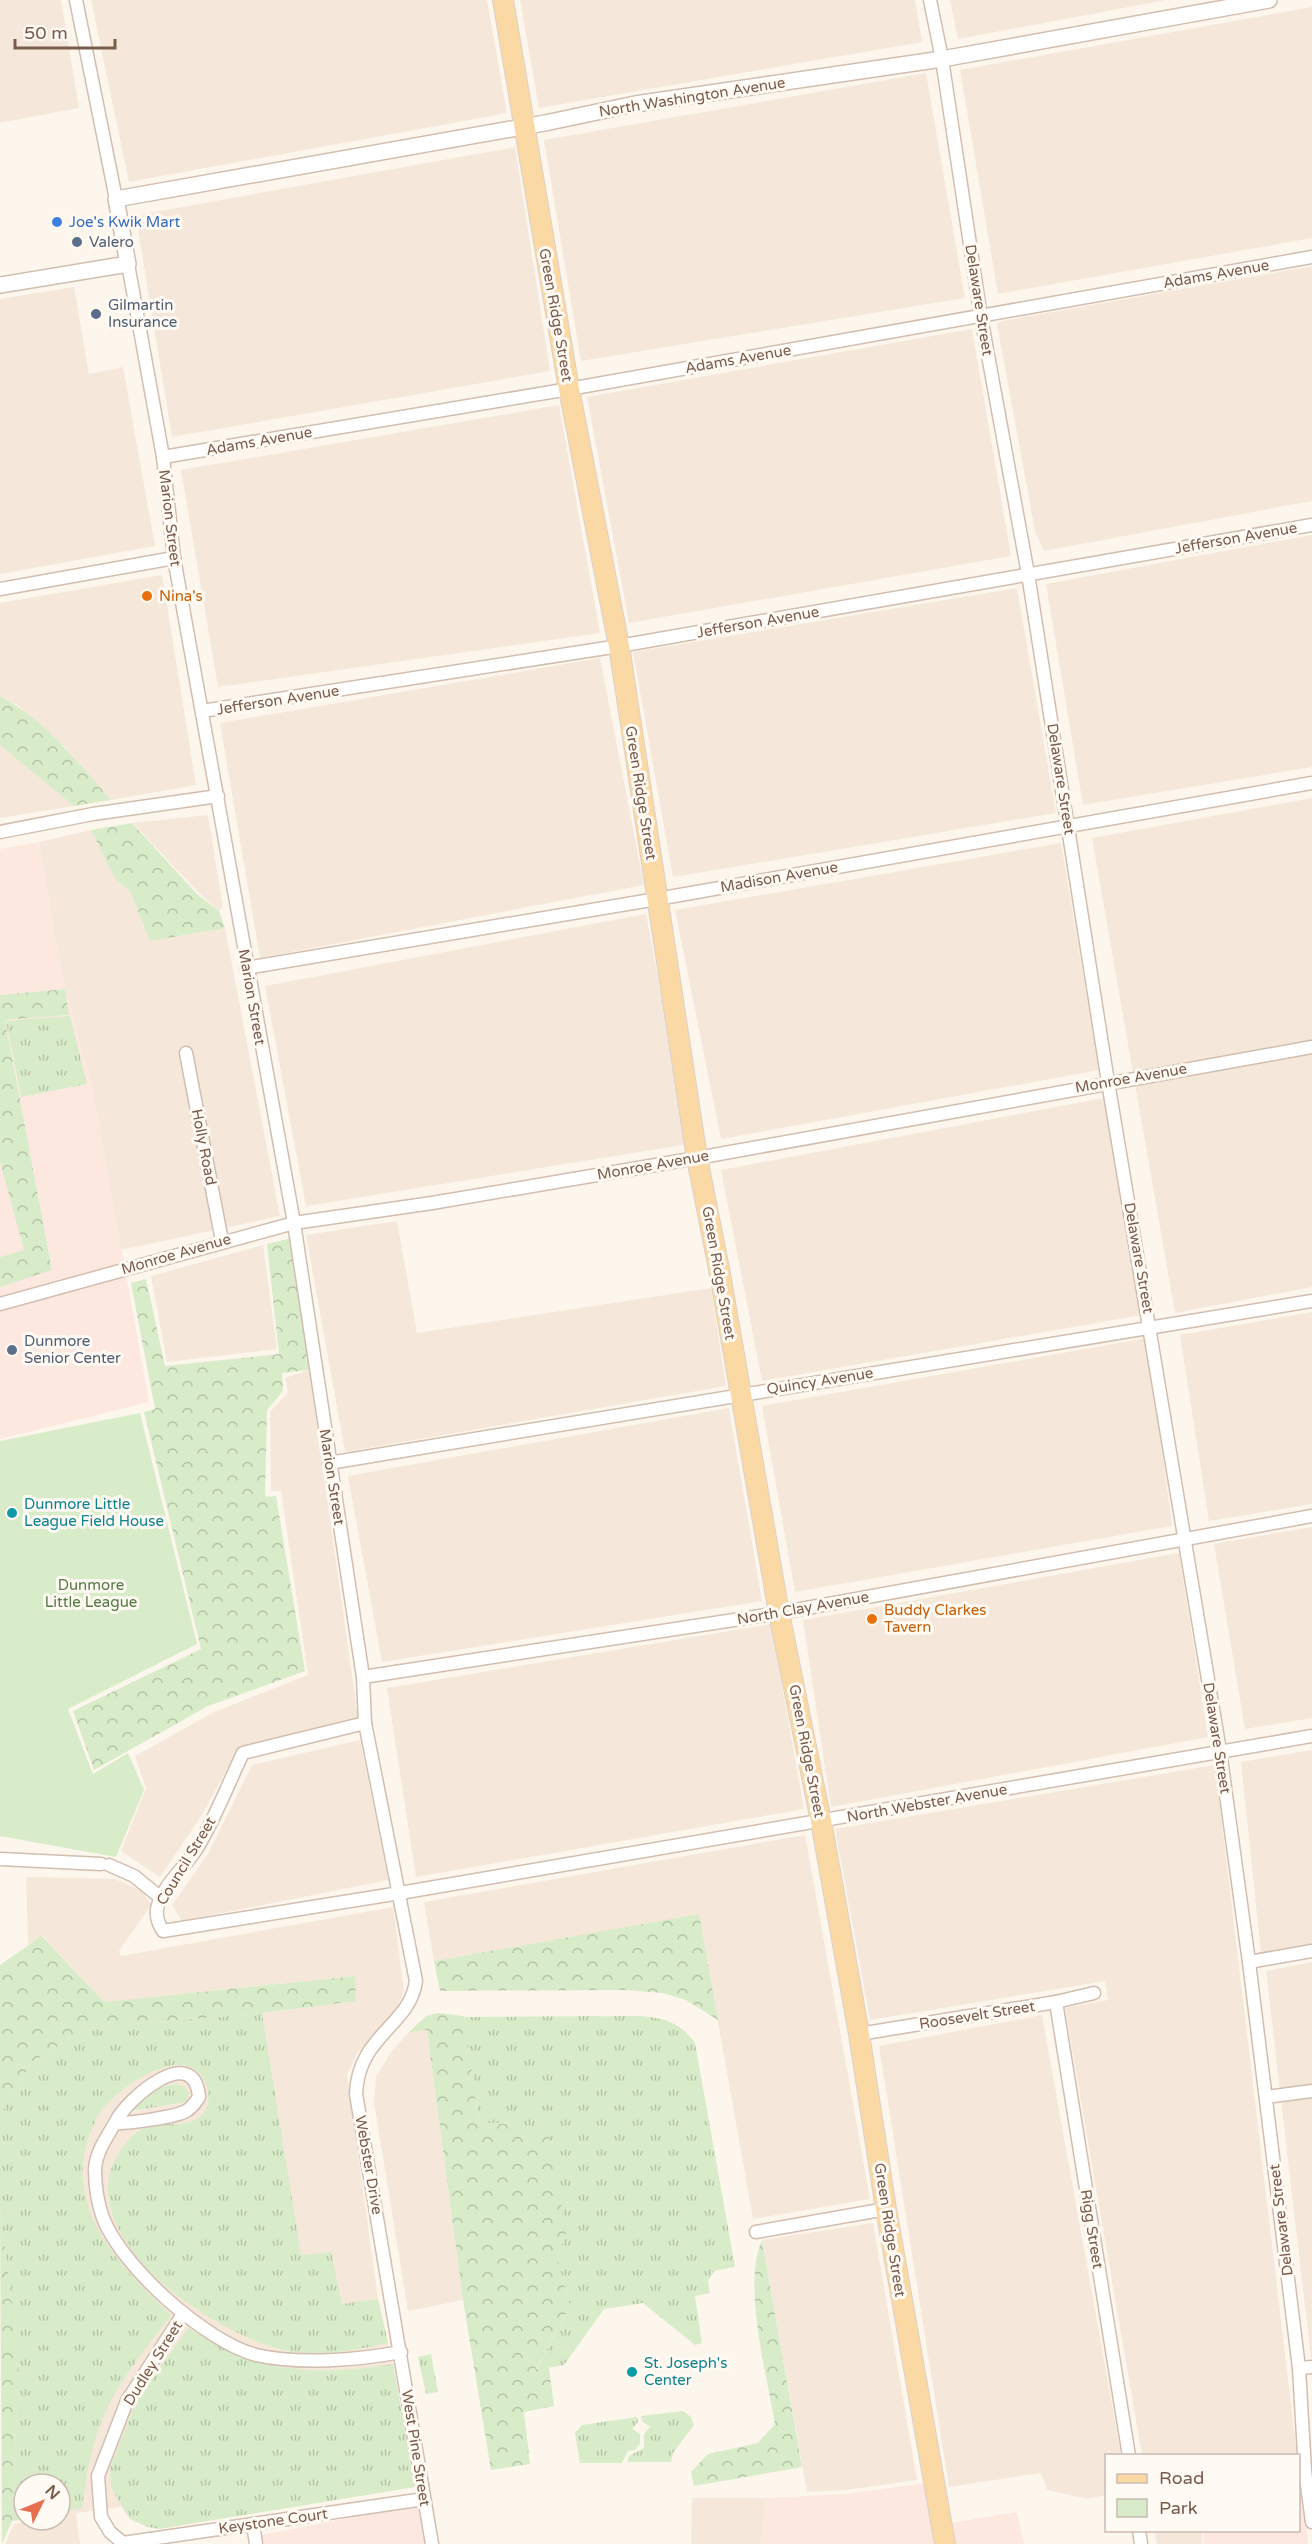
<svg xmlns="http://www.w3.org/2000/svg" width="1312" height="2544" viewBox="0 0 1312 2544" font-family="'Varela Round',sans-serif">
	<defs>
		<pattern id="grass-tufts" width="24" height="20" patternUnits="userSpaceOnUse" patternTransform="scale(1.5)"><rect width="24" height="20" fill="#d8ecc9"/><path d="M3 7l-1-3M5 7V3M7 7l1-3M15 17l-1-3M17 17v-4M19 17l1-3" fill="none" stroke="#b4c2a5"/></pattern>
		<pattern id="forest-crowns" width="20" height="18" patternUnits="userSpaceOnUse" patternTransform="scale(1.5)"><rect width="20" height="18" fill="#d8ecc9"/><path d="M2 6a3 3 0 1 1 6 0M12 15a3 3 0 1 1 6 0" fill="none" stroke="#b4c2a5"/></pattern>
	</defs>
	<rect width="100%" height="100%" fill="#fdf6ec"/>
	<g fill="#f5e8da" fill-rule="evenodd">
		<path d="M0 0H61L79 108 0 123Z"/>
		<path d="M91 0H487L507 113 129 182Z"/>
		<path d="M520 0H915L922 42 539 108Z"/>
		<path d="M950 0H1166L958 39Z"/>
		<path d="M1312 7V238L998 294 960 70Z"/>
		<path d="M926 73 965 298 581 361 544 140Z"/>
		<path d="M515 147 550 371 172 437 137 223 143 214Z"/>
		<path d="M1312 266V501L1044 551 1035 531 997 324 1002 321Z"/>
		<path d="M74 287 89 374 123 367 155 546 0 574V299Z"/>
		<path d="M972 329 1011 556 629 623 587 397Z"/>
		<path d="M559 405 600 633 218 687 181 470Z"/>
		<path d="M1312 535V767L1083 805 1046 584Z"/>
		<path d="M162 575 196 785 111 800 66 748 19 706 0 696V603Z"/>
		<path d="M1017 588 1056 813 673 877 633 652Z"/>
		<path d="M600 658 644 885 260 958 220 723Z"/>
		<path d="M0 745 38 775 74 806 0 818Z"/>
		<path d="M1312 798V1287L1175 1313 1092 838Z"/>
		<path d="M208 815 223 907 219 911 198 892 133 823Z"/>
		<path d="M91 830 115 879 130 891 150 941 225 928 280 1216 121 1250 93 1091 63 981 39 842Z"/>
		<path d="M1061 843 1099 1070 721 1139 675 910Z"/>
		<path d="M646 914 689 1144 306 1206 265 986Z"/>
		<path d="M1104 1098 1142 1315 762 1381 721 1170Z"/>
		<path d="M397 1221 417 1333 711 1288 726 1386 345 1452 306 1235Z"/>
		<path d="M263 1245 277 1349 167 1362 151 1276Z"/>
		<path d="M1312 1312V1504L1209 1521 1180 1335Z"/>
		<path d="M1147 1338 1172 1526 795 1592 762 1406Z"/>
		<path d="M309 1370 358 1718 238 1749 202 1815 160 1877 121 1851 146 1788 135 1756 214 1712 308 1675 281 1491H271L270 1412 288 1392 285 1378Z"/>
		<path d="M729 1408 762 1601 382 1662 348 1476Z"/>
		<path d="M1312 1527V1718L1245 1729 1214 1544Z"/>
		<path d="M1179 1553 1208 1737 831 1807 803 1620Z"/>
		<path d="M771 1624 804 1809 416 1877 387 1688Z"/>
		<path d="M360 1740 388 1880 182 1921 172 1905 208 1854 252 1765Z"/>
		<path d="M1312 1750V1945L1261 1953 1241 1762Z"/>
		<path d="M1215 1765 1297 2455H1142L1065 2008 1108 2000 1105 1981 870 2020 835 1829Z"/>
		<path d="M805 1835 870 2199 753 2219 699 1915 434 1961 424 1902Z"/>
		<path d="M26 1877 115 1879 142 1891 151 1905 119 1951 121 1956 393 1907 404 1991 397 2007 357 2054 347 2075 378 2299 393 2364 415 2487 148 2527 130 2519 121 2507 76 2513 80 2544H5L14 2524 34 2520H60V2484H24V2519L12 2521 19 2362 0 2207V2115L87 2028 264 2013 356 2000 354 1976 104 2002 43 1936 28 1945ZM175 2084 180 2104 148 2107 131 2113 157 2088Z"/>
		<path d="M1312 1962V2358H1311L1266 1971Z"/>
		<path d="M1042 2015 1121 2455 1106 2456V2495L1087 2499 1047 2490 1041 2473 949 2487 879 2046Z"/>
		<path d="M427 2030 463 2300 408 2311 374 2102 376 2076 392 2051 409 2032Z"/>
		<path d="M873 2223 917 2480 846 2490 807 2492 762 2240Z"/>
		<path d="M692 2498H766L761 2544H691Z"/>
		<path d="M1155 2531H1201L1203 2544H1157Z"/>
	</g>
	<g fill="#fde8e0">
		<path d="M39 842 63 981 93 1091 149 1402 0 1439V1287L52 1269 5 1020 69 1015 64 989 0 995V849Z"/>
		<path d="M0 1162 25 1250 0 1257Z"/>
		<path d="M1299 2471 1302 2474 1308 2544H1204L1203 2531 1298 2530Z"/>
		<path d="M942 2481 950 2523 1017 2512 1024 2544H761L766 2498 846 2494Z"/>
		<path d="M424 2503 429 2544H264L262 2535Z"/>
	</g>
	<g fill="url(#grass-tufts)">
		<path d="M70 1016 87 1084 21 1097 6 1021Z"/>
		<path d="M262 2013 301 2255 331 2252 342 2304 378 2299 388 2343C355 2350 318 2358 284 2350 220 2335 107 2262 108 2187 108 2164 127 2133 149 2126 163 2122 177 2126 190 2122 214 2115 213 2085 197 2071 171 2049 110 2093 98 2116 87 2137 81 2157 83 2181 88 2236 133 2279 171 2315 146 2349 116 2383 101 2423 90 2450 86 2479 82 2508L60 2512V2484H24V2519L12 2521 19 2362 0 2207V2115L32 2062 87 2028Z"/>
		<path d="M595 2016C633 2018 671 2008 695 2043L735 2267 714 2271 708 2281 710 2293 695 2296 702 2343 695 2345 643 2303 604 2309 564 2365 536 2370 570 2306 557 2257 566 2234 516 2124 479 2123 464 2017Z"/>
		<path d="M175 2084 185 2087 189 2093 186 2102 130 2111 158 2088Z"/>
		<path d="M188 2328C260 2373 310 2377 393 2364L415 2487 159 2529 148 2527 130 2519 111 2488 110 2468 137 2400Z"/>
		<path d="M431 2354 438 2392 426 2394 418 2357Z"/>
		<path d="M683 2411 691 2417 694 2425 673 2453 671 2462H627L629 2456 644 2448V2434L650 2427 642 2421 641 2416Z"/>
		<path d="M637 2417 638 2422 632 2429 640 2434V2444L635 2450 628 2451 622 2463H580L575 2433 582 2425Z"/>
	</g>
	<g fill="url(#forest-crowns)">
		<path d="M0 696C45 720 78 762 111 800L74 806 0 745Z"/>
		<path d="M132 823 197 894 219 911 225 928 150 941 130 891 115 879 91 830Z"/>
		<path d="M65 989 69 1015 5 1020 52 1270 0 1287V1257L24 1250 0 1162V995Z"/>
		<path d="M292 1238 309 1370 282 1373 283 1391 267 1410 265 1497 276 1496 305 1671 208 1706 94 1770 73 1711 201 1649 144 1412 155 1409 131 1283 146 1279 165 1366 279 1354 267 1244Z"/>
		<path d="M699 1914 718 2020 686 2000 663 1993 624 1990 440 1991 434 1961Z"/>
		<path d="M42 1936 104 2002 355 1976 356 2001 262 2013 87 2028 32 2062 0 2115V1965Z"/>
		<path d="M438 2013 464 2016 479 2123 516 2124 549 2135 566 2234 557 2257 570 2306 536 2369 549 2368 554 2406 524 2412 530 2464 491 2470 463 2300 427 2030 409 2032 426 2016Z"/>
		<path d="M0 2207 19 2362 12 2521 2 2544Z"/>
		<path d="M762 2240 802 2467 694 2486 691 2472 708 2454 758 2443 775 2424C767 2375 742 2285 762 2240Z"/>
	</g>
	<path fill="#d8ecc9" d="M140 1413 197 1644 68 1709 93 1774 128 1753 144 1790 116 1857 0 1836V1441Z"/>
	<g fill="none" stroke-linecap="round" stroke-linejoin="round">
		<defs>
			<g id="minor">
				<path d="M76 0 116 199"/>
				<path d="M930 0 942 59 981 317 1028 574 1108 1082 1220 1751 1249 1962 1299 2368 1305 2471 1312 2522"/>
				<path d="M128 264 163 457 174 558 294 1223 363 1677 365 1723 416 1981C410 2026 358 2035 356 2094L432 2544"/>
				<path d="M163 457 569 389 1312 257"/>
				<path d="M0 589 174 558"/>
				<path d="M202 711 619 646 1312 525"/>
				<path d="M0 832 93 814 218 796"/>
				<path d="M246 968 657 899 1312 783"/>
				<path d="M186 1053 222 1241"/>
				<path d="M0 1304 294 1223 432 1203 697 1158 1312 1047"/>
				<path d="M329 1463 1312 1301"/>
				<path d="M363 1677 779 1613 1312 1516"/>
				<path d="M365 1723 243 1753C228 1784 215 1819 197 1848 185 1868 162 1885 157 1909 156 1917 159 1925 163 1931L400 1893 1312 1736"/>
				<path d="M0 1859 101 1864"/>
				<path d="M109 1865 134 1876 161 1898"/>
				<path d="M1249 1962 1312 1951"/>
				<path d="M1056 2002 1129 2456"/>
				<path d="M859 2034 1056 2002 1094 1993"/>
				<path d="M1266 2097 1312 2091"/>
				<path d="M115 2123C126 2099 194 2041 199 2097 195 2103 192 2108 186 2111 176 2117 126 2124 115 2123 107 2137 96 2152 95 2169 95 2184 98 2204 103 2218 122 2267 206 2342 256 2355 300 2365 358 2360 401 2352"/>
				<path d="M756 2232 886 2209"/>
				<path d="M183 2314 127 2401 98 2476 101 2517 110 2532 123 2543 424 2499"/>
				<path d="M1299 2368 1312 2367"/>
				<path d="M253 2524 256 2544"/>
				<path d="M1139 2530 1141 2544"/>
			</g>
			<path id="tertiary" d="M0 285 128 264 116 199 545 123 635 104 942 59 1269 0"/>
			<path id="primary" d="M503 0 569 389 619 646 697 1158 720 1274 779 1613 821 1821 859 2034 886 2209 945 2544"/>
		</defs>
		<use href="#minor" stroke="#d1beb0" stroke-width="15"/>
		<use href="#tertiary" stroke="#d1beb0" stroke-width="18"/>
		<use href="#primary" stroke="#dad1cd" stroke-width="22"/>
		<use href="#minor" stroke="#fff" stroke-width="12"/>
		<use href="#tertiary" stroke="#fff" stroke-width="15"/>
		<use href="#primary" stroke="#fbd9a5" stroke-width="20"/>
	</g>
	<circle fill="#3f7fe0" stroke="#fffaf3" stroke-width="2" cx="57" cy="222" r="6"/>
	<g fill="#5c6f8a" stroke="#fffaf3" stroke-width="2">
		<circle cx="77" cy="242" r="6"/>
		<circle cx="96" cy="314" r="6"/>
		<circle cx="12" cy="1350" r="6"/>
	</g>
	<g fill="#e8710a" stroke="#fffaf3" stroke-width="2">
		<circle cx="147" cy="596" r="6"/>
		<circle cx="872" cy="1619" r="6"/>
	</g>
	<g fill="#0f9aa8" stroke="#fffaf3" stroke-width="2">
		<circle cx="12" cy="1513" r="6"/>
		<circle cx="632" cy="2372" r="6"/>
	</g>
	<g text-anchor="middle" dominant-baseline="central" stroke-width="6" stroke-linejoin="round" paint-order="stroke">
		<g font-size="15" fill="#7a5c4d" stroke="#fffaf3">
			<text transform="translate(692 97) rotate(-9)">North Washington Avenue</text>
			<text transform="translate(1216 274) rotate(-10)">Adams Avenue</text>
			<text transform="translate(979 300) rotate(81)">Delaware Street</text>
			<text transform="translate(556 315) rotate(80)">Green Ridge Street</text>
			<text transform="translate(738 359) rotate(-10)">Adams Avenue</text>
			<text transform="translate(259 441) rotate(-10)">Adams Avenue</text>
			<text transform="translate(170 518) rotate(83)">Marion Street</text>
			<text transform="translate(1236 538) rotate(-10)">Jefferson Avenue</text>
			<text transform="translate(758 622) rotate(-10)">Jefferson Avenue</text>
			<text transform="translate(278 700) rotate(-9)">Jefferson Avenue</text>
			<text transform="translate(1061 779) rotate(81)">Delaware Street</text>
			<text transform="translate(641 793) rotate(81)">Green Ridge Street</text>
			<text transform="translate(779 877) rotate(-10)">Madison Avenue</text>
			<text transform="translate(252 997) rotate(80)">Marion Street</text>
			<text transform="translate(1131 1078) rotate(-10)">Monroe Avenue</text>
			<text transform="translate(204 1147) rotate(79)">Holly Road</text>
			<text transform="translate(653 1165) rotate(-10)">Monroe Avenue</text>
			<text transform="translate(176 1254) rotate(-16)">Monroe Avenue</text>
			<text transform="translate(1139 1258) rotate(80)">Delaware Street</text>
			<text transform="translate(719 1273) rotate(80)">Green Ridge Street</text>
			<text transform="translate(820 1381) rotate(-9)">Quincy Avenue</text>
			<text transform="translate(332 1477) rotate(81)">Marion Street</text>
			<text transform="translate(803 1608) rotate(-10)">North Clay Avenue</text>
			<text transform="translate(1217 1738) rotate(81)">Delaware Street</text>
			<text transform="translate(807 1751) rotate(79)">Green Ridge Street</text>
			<text transform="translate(927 1803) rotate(-10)">North Webster Avenue</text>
			<text transform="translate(186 1861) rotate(-59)">Council Street</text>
			<text transform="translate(977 2015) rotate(-9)">Roosevelt Street</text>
			<text transform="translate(369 2165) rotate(80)">Webster Drive</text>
			<text transform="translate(1281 2220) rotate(-97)">Delaware Street</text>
			<text transform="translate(1092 2229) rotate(81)">Rigg Street</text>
			<text transform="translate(890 2230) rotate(81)">Green Ridge Street</text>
			<text transform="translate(153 2363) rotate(-58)">Dudley Street</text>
			<text transform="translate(416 2448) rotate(81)">West Pine Street</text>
			<text transform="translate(273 2521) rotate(-8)">Keystone Court</text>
		</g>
		<g font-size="15" fill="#366cbe" stroke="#fffaf3" text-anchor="start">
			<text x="69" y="222">Joe's Kwik Mart</text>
		</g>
		<g font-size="15" fill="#4e5e75" stroke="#fffaf3" text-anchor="start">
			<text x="89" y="242">Valero</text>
			<text x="108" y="305">Gilmartin<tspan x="108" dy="17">Insurance</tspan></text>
			<text x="24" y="1341">Dunmore<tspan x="24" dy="17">Senior Center</tspan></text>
		</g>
		<g font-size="15" fill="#c56008" stroke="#fffaf3" text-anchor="start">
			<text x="159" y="596">Nina's</text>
			<text x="884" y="1610">Buddy Clarkes<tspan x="884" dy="17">Tavern</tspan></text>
		</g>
		<g font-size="15" fill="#0d838f" stroke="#fffaf3" text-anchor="start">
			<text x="24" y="1504">Dunmore Little<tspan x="24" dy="17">League Field House</tspan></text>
			<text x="644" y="2363">St. Joseph's<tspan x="644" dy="17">Center</tspan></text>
		</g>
		<g font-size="15" fill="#537a41" stroke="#fffaf3">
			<text x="91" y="1585">Dunmore<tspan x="91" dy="17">Little League</tspan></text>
		</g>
	</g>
	<rect x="1105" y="2454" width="195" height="78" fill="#fffaf3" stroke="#cabbb1" stroke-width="1.5"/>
	<rect x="1117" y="2474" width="30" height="9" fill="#fbd9a5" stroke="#cabbb1" stroke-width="1.5"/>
	<text x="1159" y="2484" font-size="18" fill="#7a5c4d">Road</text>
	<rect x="1117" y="2499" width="30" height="18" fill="#d8ecc9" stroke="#cabbb1" stroke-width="1.5"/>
	<text x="1159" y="2514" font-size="18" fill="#7a5c4d">Park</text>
	<g transform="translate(42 2502) rotate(47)"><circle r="28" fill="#fffaf3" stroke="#cabbb1" stroke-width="1.5"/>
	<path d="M0-4.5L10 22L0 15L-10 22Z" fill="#e76f51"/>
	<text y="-9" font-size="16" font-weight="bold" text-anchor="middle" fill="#7a5c4d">N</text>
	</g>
	<path d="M15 39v9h100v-9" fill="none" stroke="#7a5c4d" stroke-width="3"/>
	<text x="24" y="39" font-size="18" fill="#7a5c4d" stroke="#fffaf3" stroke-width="4.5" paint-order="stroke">50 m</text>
</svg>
